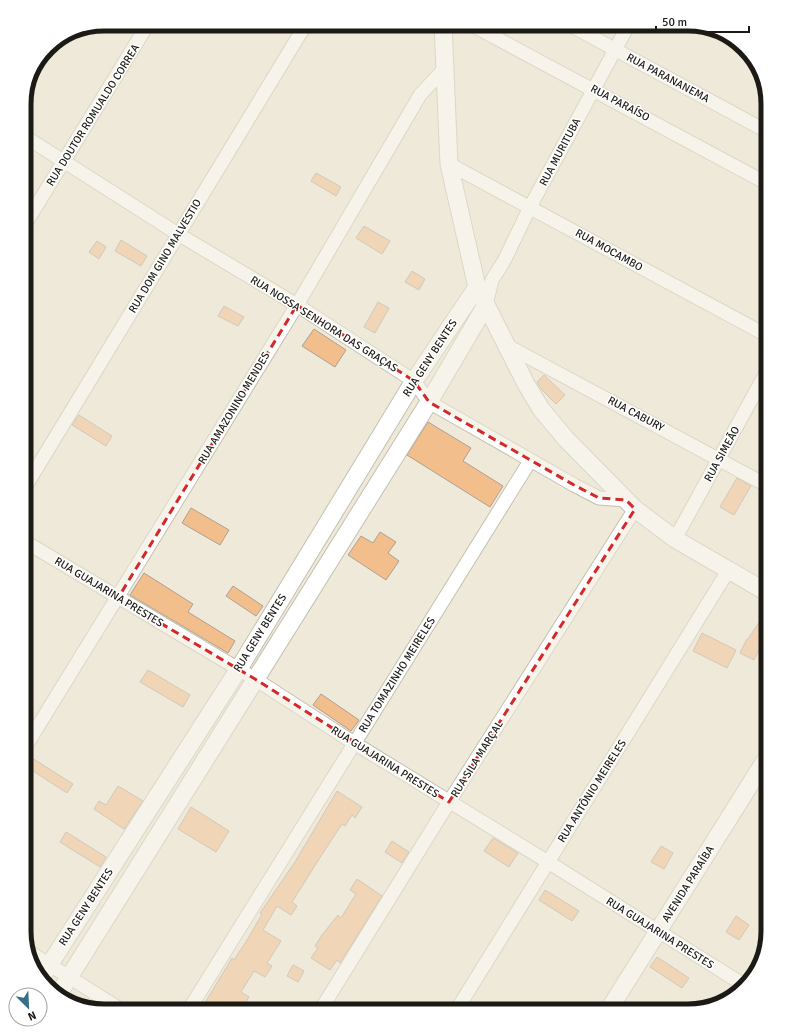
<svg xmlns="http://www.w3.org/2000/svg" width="792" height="1035" viewBox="0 0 792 1035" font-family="Signika,sans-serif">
	<rect width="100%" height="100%" fill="#eee9d9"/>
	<g fill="#f2bf8c" stroke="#ada095">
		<path d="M316 173 341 187 336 196 311 181Z"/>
		<path d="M364 226 390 241 382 254 356 238Z"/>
		<path d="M121 240 147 256 141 266 115 251Z"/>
		<path d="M97 241 106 247 99 259 89 252Z"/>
		<path d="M412 271 425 279 419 290 405 282Z"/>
		<path d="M378 302 389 308 375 333 364 327Z"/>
		<path d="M224 306 244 317 238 326 218 316Z"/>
		<path d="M314 329 346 350 335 367 302 346Z"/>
		<path d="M544 375 565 395 556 404 542 390 537 382Z"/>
		<path d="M79 415 112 436 106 446 72 425Z"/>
		<path d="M428 422 471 448 463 461 503 486 490 507 407 455Z"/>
		<path d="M737 478 751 486 734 515 720 507Z"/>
		<path d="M191 508 229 530 220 545 182 523Z"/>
		<path d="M380 532 396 542 388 553 399 561 386 580 348 555 361 536 373 543Z"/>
		<path d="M144 573 193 604 188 612 235 641 228 653 130 595Z"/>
		<path d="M233 586 263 606 256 616 226 596Z"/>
		<path d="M768 609V638L765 643 763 642 754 660 740 653 747 639H748Z"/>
		<path d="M702 633 736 650 727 668 693 651Z"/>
		<path d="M148 670 190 695 183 707 140 682Z"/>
		<path d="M321 694 359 720 351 731 313 705Z"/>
		<path d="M32 758 73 784 67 793 27 767Z"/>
		<path d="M118 786 143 801 124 829 94 809 99 801 106 805Z"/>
		<path d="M337 791 362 807 355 818 352 815 345 826 342 824 321 856 292 902 297 906 291 915 277 906 263 930 281 941 267 963 272 966 265 977 254 971 241 992 249 997 240 1011H200L232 958 234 960 249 937 262 914 260 913 295 862Z"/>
		<path d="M191 807 229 831 216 852 178 829Z"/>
		<path d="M66 832 106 857 100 867 60 842Z"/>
		<path d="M493 838 518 853 509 867 484 851Z"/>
		<path d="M392 841 409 852 402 863 385 852Z"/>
		<path d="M661 846 673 853 664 869 651 862Z"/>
		<path d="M357 879 382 896 340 963 337 960 330 970 311 958 318 948 315 946 322 935 338 915 341 918 356 894 350 890Z"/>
		<path d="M545 890 579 911 572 921 539 900Z"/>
		<path d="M736 916 749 925 739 940 726 932Z"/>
		<path d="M657 957 689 978 682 988 650 967Z"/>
		<path d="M293 965 304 971 298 982 287 976Z"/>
	</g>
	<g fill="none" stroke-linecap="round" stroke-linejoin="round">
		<defs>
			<g id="minor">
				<path d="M470 24 768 184"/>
				<path d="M568 24 768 132"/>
				<path d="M24 136 178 234 297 305 414 381 429 402 574 485 599 498 626 500"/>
				<path d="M449 164 768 336"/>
				<path d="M24 226 148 24"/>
				<path d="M486 305 492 280 504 261 530 207 629 24"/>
				<path d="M504 344 768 486"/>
				<path d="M24 489 306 24"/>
				<path d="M675 539 768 369"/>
				<path d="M24 541 255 679 354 743 548 862 744 985"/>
				<path d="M24 749 297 305 420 95 445 68"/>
				<path d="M31 953 123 1011"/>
				<path d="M188 1011 530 461"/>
				<path d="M320 1011 449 802 635 509"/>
				<path d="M456 1011 728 571"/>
			</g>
			<g id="tertiary">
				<path d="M443 24 449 164 477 287 526 384 541 409 566 439 635 509 675 539 768 593"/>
				<path d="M41 978 238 670 414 381 477 287"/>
				<path d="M58 995 429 402 486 305"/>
				<path d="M608 1011 768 756"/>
			</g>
		</defs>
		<use href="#minor" stroke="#c5c0b0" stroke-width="15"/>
		<use href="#tertiary" stroke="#c5c0b0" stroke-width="19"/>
		<use href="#minor" stroke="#fff" stroke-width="13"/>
		<use href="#tertiary" stroke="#fff" stroke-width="17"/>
	</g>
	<path d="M0 0H792V1035H0ZM297 305 414 381 429 402 574 485 599 498 626 500 635 509 449 802 255 679 118 598Z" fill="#eee9d9" fill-opacity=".55" fill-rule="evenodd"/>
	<path fill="none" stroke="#d62828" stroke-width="3" stroke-dasharray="8 5" stroke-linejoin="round" d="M297 305 414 381 429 402 574 485 599 498 626 500 635 509 449 802 255 679 118 598Z"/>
	<g text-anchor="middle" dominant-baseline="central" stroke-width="3" stroke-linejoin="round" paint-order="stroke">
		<g font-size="11" fill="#1c1a14" stroke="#fff">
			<text transform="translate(668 78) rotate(28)">RUA PARANANEMA</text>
			<text transform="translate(620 103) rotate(28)">RUA PARAÍSO</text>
			<text transform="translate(93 115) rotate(-58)">RUA DOUTOR ROMUALDO CORREA</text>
			<text transform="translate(560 152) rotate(-62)">RUA MURITUBA</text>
			<text transform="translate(609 250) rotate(29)">RUA MOCAMBO</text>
			<text transform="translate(165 256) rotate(-59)">RUA DOM GINO MALVESTIO</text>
			<text transform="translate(324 324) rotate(32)">RUA NOSSA SENHORA DAS GRAÇAS</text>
			<text transform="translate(430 358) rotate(-57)">RUA GENY BENTES</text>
			<text transform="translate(234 408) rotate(-59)">RUA AMAZONINO MENDES</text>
			<text transform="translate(636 414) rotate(28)">RUA CABURY</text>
			<text transform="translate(722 454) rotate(-61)">RUA SIMEÃO</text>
			<text transform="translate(109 592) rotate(31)">RUA GUAJARINA PRESTES</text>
			<text transform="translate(260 633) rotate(-58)">RUA GENY BENTES</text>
			<text transform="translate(397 675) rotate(-58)">RUA TOMAZINHO MEIRELES</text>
			<text transform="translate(477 759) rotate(-58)">RUA SILA MARÇAL</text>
			<text transform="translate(385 762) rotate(32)">RUA GUAJARINA PRESTES</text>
			<text transform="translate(592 791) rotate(-58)">RUA ANTÔNIO MEIRELES</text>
			<text transform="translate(688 884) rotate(-58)">AVENIDA PARAÍBA</text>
			<text transform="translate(86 907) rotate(-57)">RUA GENY BENTES</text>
			<text transform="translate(660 933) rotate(32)">RUA GUAJARINA PRESTES</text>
		</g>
	</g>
	<path d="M0 0H792V1035H0ZM104 31H688A73 73 0 0 1 761 104V931A73 73 0 0 1 688 1004H104A73 73 0 0 1 31 931V104A73 73 0 0 1 104 31Z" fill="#fff" fill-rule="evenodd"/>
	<path fill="none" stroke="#1c1a14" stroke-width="5" d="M104 31H688A73 73 0 0 1 761 104V931A73 73 0 0 1 688 1004H104A73 73 0 0 1 31 931V104A73 73 0 0 1 104 31Z"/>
	<g transform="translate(28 1007) rotate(156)"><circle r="19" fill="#ffffff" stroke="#a4a3a1"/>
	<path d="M0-3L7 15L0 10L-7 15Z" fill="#376e89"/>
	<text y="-6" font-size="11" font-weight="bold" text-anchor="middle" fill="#1c1a14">N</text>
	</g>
	<path d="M656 26v6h93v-6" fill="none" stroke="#1c1a14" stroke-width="2"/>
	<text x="662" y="26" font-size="12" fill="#1c1a14" stroke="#ffffff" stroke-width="3" paint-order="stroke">50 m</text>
</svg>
